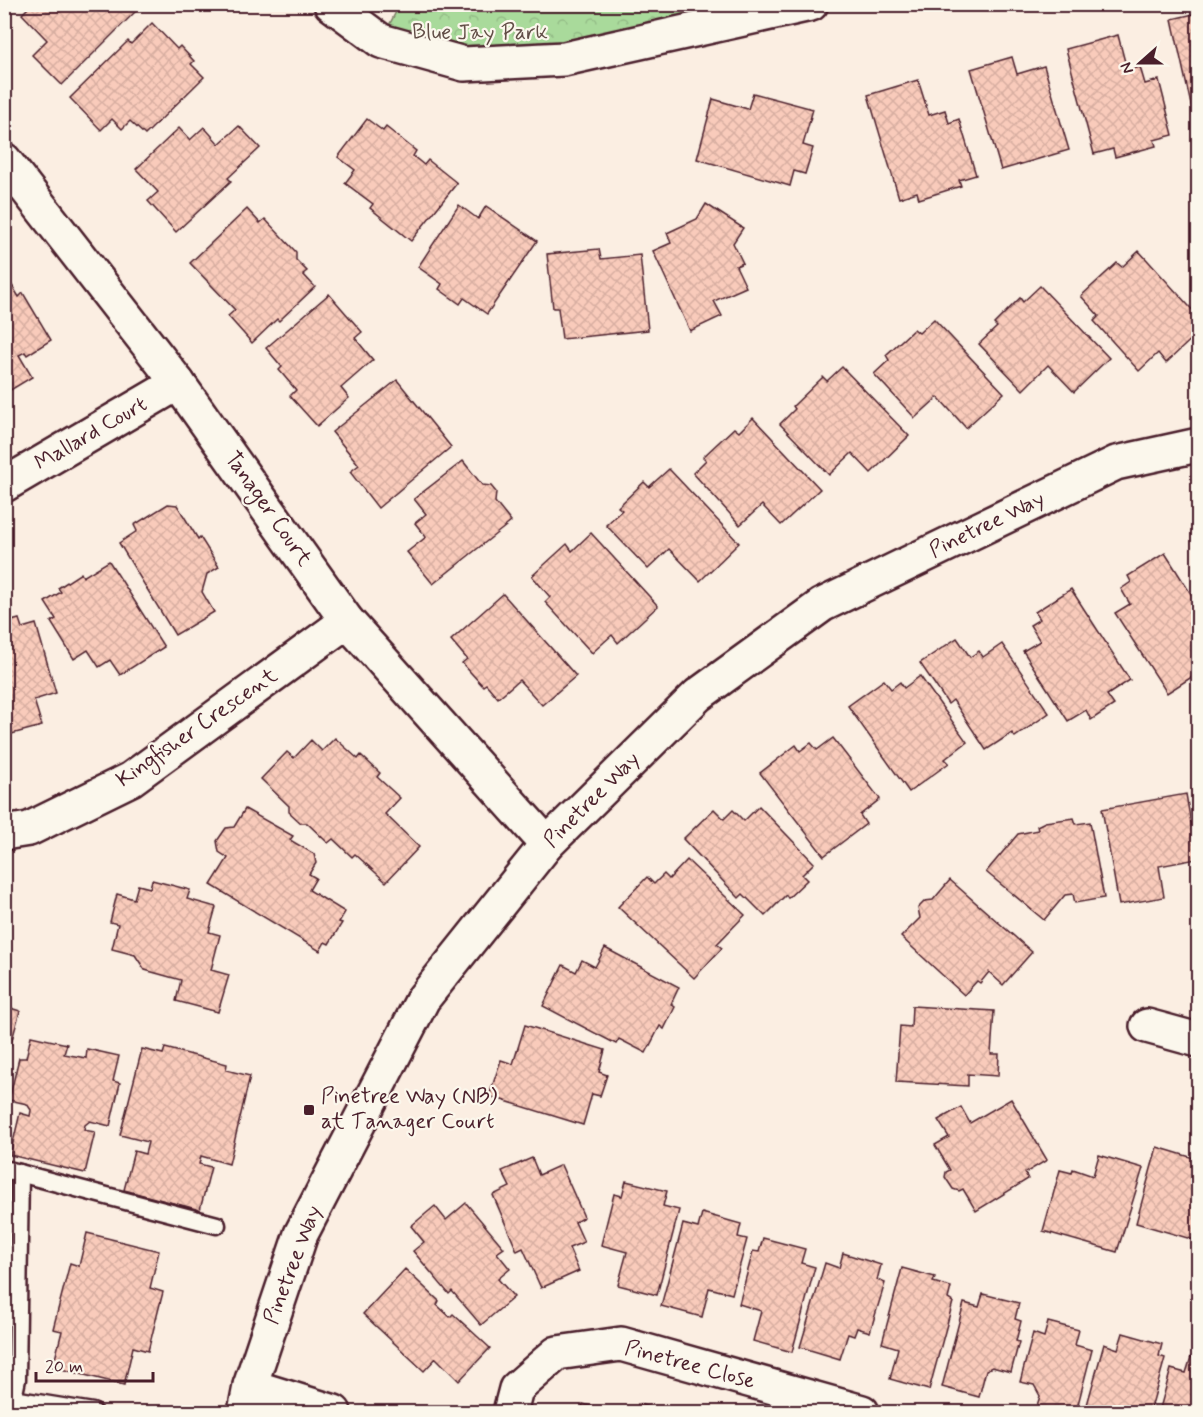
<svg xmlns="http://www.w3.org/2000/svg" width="1203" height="1417" viewBox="0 0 1203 1417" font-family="Mynerve,sans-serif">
	<defs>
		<pattern id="forest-crowns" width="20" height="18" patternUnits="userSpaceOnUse" patternTransform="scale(1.5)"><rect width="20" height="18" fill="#a9da9b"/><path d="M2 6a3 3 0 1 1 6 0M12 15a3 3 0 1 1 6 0" fill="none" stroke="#93bb86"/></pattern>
		<pattern id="building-cross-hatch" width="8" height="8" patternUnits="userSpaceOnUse" patternTransform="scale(1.5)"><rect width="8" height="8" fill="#f9cbbb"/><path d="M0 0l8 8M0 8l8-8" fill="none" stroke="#d7aea1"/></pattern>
	</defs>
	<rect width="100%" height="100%" fill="#fbeee2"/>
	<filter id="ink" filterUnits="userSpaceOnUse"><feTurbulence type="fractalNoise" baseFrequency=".0167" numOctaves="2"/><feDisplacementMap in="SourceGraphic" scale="12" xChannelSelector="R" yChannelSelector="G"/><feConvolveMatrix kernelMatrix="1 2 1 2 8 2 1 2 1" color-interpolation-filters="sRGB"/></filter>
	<g filter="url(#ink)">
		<path fill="url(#forest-crowns)" stroke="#7a7c63" stroke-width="1.5" d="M400 4 703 5 711 26 564 59 381 41Z"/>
		<g fill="url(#building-cross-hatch)" stroke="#4a1f2b" stroke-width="1.5">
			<path d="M32 4H136L139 8 62 85 32 55 47 40 22 14Z"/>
			<path d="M1198 13V122L1195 123 1172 19Z"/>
			<path d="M152 23 177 49 180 46 194 61 191 64 204 77 145 135 130 121 122 129 112 119 101 130 70 98 128 41 131 44Z"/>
			<path d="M1118 35 1127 70 1140 67 1145 84 1159 80 1173 135 1154 140 1156 146 1115 157 1113 149 1094 154 1066 49Z"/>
			<path d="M1012 57 1017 74 1044 66 1069 150 1001 170 971 69Z"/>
			<path d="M918 80 929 115 945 110 949 123 959 119 976 175 959 180 961 186 919 199 917 192 899 198 868 95Z"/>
			<path d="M753 93 813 109 803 145 813 148 805 174 794 171 790 186 697 159 713 99 748 109Z"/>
			<path d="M367 119 383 131 386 127 416 151 413 156 424 165 428 160 457 183 411 241 370 208 373 204 345 183 355 170 338 157Z"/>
			<path d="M239 126 260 148 228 178 231 181 176 232 148 201 158 192 136 169 179 128 190 140 204 127 219 144Z"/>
			<path d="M706 204 743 228 733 243 743 263 736 266 746 287 714 301 722 316 690 331 653 251 671 243 667 233 697 219Z"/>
			<path d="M459 205 478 219 486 206 537 241 487 314 464 298 460 304 439 289 442 284 418 267Z"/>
			<path d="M247 209 260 223 265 219 296 252V260L307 271 303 274 315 287 279 321 277 319 252 343 228 316 235 310 190 263Z"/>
			<path d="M599 249 601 259 640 255 648 330 562 339 558 308H553L547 254Z"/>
			<path d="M1139 251 1198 316V333L1166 363 1158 353 1139 371 1094 321 1099 316 1081 296 1117 263 1122 267Z"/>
			<path d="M5 274 19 297 23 293 51 340 27 355 25 352 19 355 32 377 4 394Z"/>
			<path d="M1040 286 1109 358 1074 392 1048 365 1023 390 979 344 997 327 994 324 1020 298 1023 302Z"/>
			<path d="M329 294 362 332 355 338 373 360 341 388 349 398 317 426 290 396 296 390 279 370 282 367 266 348Z"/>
			<path d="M934 319 1004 393 966 428 938 397 915 418 874 374 889 360 886 355 914 329 919 333Z"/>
			<path d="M842 367 909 436 871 473 852 453 829 475 780 424 795 409 793 406 823 377 827 381Z"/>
			<path d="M397 380 451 447 378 508 350 472 359 465 332 432Z"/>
			<path d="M753 418 820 489 781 525 762 505 740 525 693 473 706 460 703 457 734 428 739 432Z"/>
			<path d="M463 461 482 485 491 486 496 492 495 502 511 522 433 584 407 552 426 537 415 523 426 514 414 499Z"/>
			<path d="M669 469 739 543 700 581 669 549 648 569 606 525 622 510 618 507 644 482 649 487Z"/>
			<path d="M168 504 177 505 198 539 200 537 219 567 207 574 202 592 214 612 175 635 119 543 137 531 134 525Z"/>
			<path d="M591 533 658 606 618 643 612 635 592 653 545 602 550 597 532 576 567 544 572 551Z"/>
			<path d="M1165 553 1198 605V673L1167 693 1115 613 1130 604 1121 589 1131 582 1128 576Z"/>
			<path d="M109 561 164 647 120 675 110 660 99 667 88 650 74 659 51 622 56 619 45 602 61 592 58 588 81 573 83 577Z"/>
			<path d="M1071 589 1130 680 1107 695 1114 705 1091 720 1086 710 1068 721 1023 651 1040 641 1030 625 1040 619 1035 612Z"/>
			<path d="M503 594 576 676 542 705 519 680 498 698 486 684 483 686 462 663 467 659 451 640Z"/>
			<path d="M19 619 22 628 36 624 56 693 34 700 42 726 4 736V623Z"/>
			<path d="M957 638 970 657 979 651 983 657 1002 644 1049 713 1015 737 1012 733 986 750 953 700 948 704 920 663Z"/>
			<path d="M920 676 967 742 945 759 949 763 909 792 848 706 884 680 891 689 900 682 904 688Z"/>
			<path d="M335 738 358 759 361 755 380 773 377 777 400 798 385 814 419 847 386 882 355 854 352 857 333 839 328 843 307 823H301L289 812V806L261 779 287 752 294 758 311 740 322 751Z"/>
			<path d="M833 738 880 799 860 815 866 824 824 856 760 773 796 745 800 751 811 743 817 750Z"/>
			<path d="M1186 794 1197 859 1159 866 1164 897 1119 905 1102 809Z"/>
			<path d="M759 806 814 863 802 875 807 880 788 898 786 895 765 916 743 894 739 898 683 839 714 809 724 819 733 810 744 821Z"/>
			<path d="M245 809 293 836 290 840 314 854 316 863 309 874 316 878 309 890 345 912 339 922 342 923 329 944 325 942 320 951 211 885 228 858 219 852 217 841 226 828 234 827Z"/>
			<path d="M1074 818 1076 824 1090 822 1104 898 1075 903 1073 894 1065 895 1044 920 986 872 1018 834 1038 830 1037 826 1045 822Z"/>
			<path d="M687 860 745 915 717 944 722 948 694 978 618 907 647 877 654 884 664 874 669 879Z"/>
			<path d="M152 880 190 890 187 899 216 907 209 932 220 935 211 970 229 975 218 1012 176 1001 181 980 145 970 135 955 112 949 118 924 110 922 117 894 134 899 138 885 150 888Z"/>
			<path d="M950 880 1032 952 1003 985 989 972 980 983 977 981 964 995 901 937 920 918 918 908 925 901 933 900Z"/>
			<path d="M605 948 679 987 671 1004 675 1007 664 1029 660 1026 646 1053 619 1039 616 1044 543 1006 563 965 576 972 582 960 595 967Z"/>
			<path d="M4 1006 20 1011 4 1069Z"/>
			<path d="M912 1006 994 1011 991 1054H999L998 1076 968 1074V1086L896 1082 900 1026 911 1027Z"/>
			<path d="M525 1025 605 1050 599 1072 607 1075 600 1096 592 1094 583 1125 489 1096 501 1060 513 1064Z"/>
			<path d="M31 1036 67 1044 64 1054 86 1058 87 1049 119 1056 113 1081 120 1083 110 1126 90 1121 85 1125 84 1130 95 1132 85 1173 10 1155 20 1113 30 1116 31 1110 27 1104 9 1100 19 1058H26Z"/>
			<path d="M165 1048 227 1064 226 1070 250 1076 229 1164 201 1156 199 1164 211 1167 200 1210 124 1190 134 1151 145 1154 148 1142 120 1135 142 1049 163 1054Z"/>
			<path d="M1011 1099 1047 1160 1025 1173 1028 1179 976 1211 963 1189 959 1191 953 1189 945 1177 946 1172 950 1170 935 1145 949 1137 938 1120 961 1107 970 1123Z"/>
			<path d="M1157 1147 1197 1159 1194 1171 1198 1172V1241L1136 1223Z"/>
			<path d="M1099 1155 1143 1168 1117 1252 1043 1231 1060 1170 1072 1173 1073 1169 1093 1176Z"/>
			<path d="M532 1158 539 1175 561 1165 584 1217 575 1222 584 1242 569 1248 579 1271 541 1288 523 1248 517 1251 493 1195 510 1187 502 1171Z"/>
			<path d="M626 1181 667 1191 663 1206 679 1210 657 1295 618 1285 627 1252 601 1245 614 1194 622 1196Z"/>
			<path d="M466 1203 504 1248 497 1253 510 1269 498 1279 514 1297 481 1325 452 1291 449 1294 413 1251 424 1242 411 1226 435 1206 446 1220Z"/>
			<path d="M702 1213 741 1224 738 1237 747 1239 732 1294 709 1288 702 1317 661 1306 683 1224 698 1228Z"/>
			<path d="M87 1233 159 1251 150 1288 163 1292 148 1351 133 1347 124 1385 53 1367 62 1331 53 1329 70 1263 79 1266Z"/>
			<path d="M763 1238 805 1249 801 1263 815 1267 792 1352 753 1341 761 1311 739 1304 753 1251 759 1252Z"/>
			<path d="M843 1253 881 1265 877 1280 885 1283 870 1332 857 1328 854 1336 848 1334 840 1359 800 1347 825 1263 839 1268Z"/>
			<path d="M902 1268 935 1277 933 1282 951 1287 948 1299 953 1302 929 1390 890 1379 898 1348 882 1343Z"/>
			<path d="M405 1269 439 1301 437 1305 450 1317 453 1314 490 1348 459 1381 436 1358 424 1371 363 1314Z"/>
			<path d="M983 1294 1019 1303 1015 1319 1021 1321 1016 1341 1019 1342 1011 1372 992 1367 986 1370 979 1397 942 1387 964 1303 979 1307Z"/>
			<path d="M1048 1322 1079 1330 1075 1345 1092 1350 1076 1412H1035L1040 1396 1034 1385 1020 1382 1033 1333 1044 1337Z"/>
			<path d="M1123 1333 1162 1344 1159 1356 1165 1358 1150 1412 1129 1406 1128 1412H1085L1104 1344 1118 1349Z"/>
			<path d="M1191 1357 1198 1359V1412H1159L1171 1369 1186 1373Z"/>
			<path d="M583 1404 613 1412H581Z"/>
			<path d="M638 1404 669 1412H636Z"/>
		</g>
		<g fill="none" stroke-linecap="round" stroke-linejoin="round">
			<defs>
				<g id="service">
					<path d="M4 1169 217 1225"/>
					<path d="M13 1399 93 1412"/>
					<path d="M10 1412 17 1379 20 1173"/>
				</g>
				<g id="minor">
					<path d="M331 4 381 41 464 64 564 59 811 4"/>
					<path d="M4 160 178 383 347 621 547 844"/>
					<path d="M4 485 178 383"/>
					<path d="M4 833 29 829 131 779 347 621"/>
					<path d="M1147 1026 1198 1040"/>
					<path d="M250 1386 334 1412"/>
					<path d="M510 1412 516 1389 557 1353 621 1344 862 1412"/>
				</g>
				<path id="tertiary" d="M245 1412 250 1386 301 1234 423 999 547 844 698 695 822 605 1116 463 1198 445"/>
			</defs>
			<use href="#service" stroke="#4a1f2b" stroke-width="21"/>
			<use href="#minor" stroke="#4a1f2b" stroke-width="38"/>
			<use href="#tertiary" stroke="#4a1f2b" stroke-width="38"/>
			<use href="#service" stroke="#fbf7ec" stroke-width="16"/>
			<use href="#minor" stroke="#fbf7ec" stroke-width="33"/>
			<use href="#tertiary" stroke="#fbf7ec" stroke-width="33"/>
		</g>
	</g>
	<rect fill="#4a1f2b" stroke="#fbf7ec" stroke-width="2" x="303" y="1104" width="12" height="12" rx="3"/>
	<g text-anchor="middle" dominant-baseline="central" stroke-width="4.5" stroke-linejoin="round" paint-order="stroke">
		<g font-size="22" fill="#624e47" stroke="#fbf7ec">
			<text x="480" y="33">Blue Jay Park</text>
		</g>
		<g font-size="22" fill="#4a1f2b" stroke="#fbf7ec">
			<text transform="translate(91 434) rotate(-30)">Mallard Court</text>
			<text transform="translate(268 509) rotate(55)">Tanager Court</text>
			<text transform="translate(987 525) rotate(-26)">Pinetree Way</text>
			<text transform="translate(197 728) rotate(-35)">Kingfisher Crescent</text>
			<text transform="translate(592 800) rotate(-45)">Pinetree Way</text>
			<text transform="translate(293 1265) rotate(-69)">Pinetree Way</text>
			<text transform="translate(690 1365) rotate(15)">Pinetree Close</text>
		</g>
		<g font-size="22" fill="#4a1f2b" stroke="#fbf7ec" text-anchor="start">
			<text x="321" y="1097">Pinetree Way (NB)<tspan x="321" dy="25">at Tanager Court</tspan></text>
		</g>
	</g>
	<rect width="1203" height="1417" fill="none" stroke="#fbf7ec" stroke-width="24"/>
	<rect x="12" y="12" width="1179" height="1393" fill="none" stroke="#4a1f2b" stroke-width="2" filter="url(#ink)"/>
	<g transform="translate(1140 63) rotate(249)" stroke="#fbf7ec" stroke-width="4.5" paint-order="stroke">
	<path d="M0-4.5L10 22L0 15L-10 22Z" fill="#4a1f2b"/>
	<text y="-9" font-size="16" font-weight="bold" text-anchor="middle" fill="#4a1f2b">N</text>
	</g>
	<path d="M36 1372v9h117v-9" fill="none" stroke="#4a1f2b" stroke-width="3"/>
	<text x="45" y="1372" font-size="18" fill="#4a1f2b" stroke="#fbf7ec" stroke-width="4.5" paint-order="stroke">20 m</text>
</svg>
